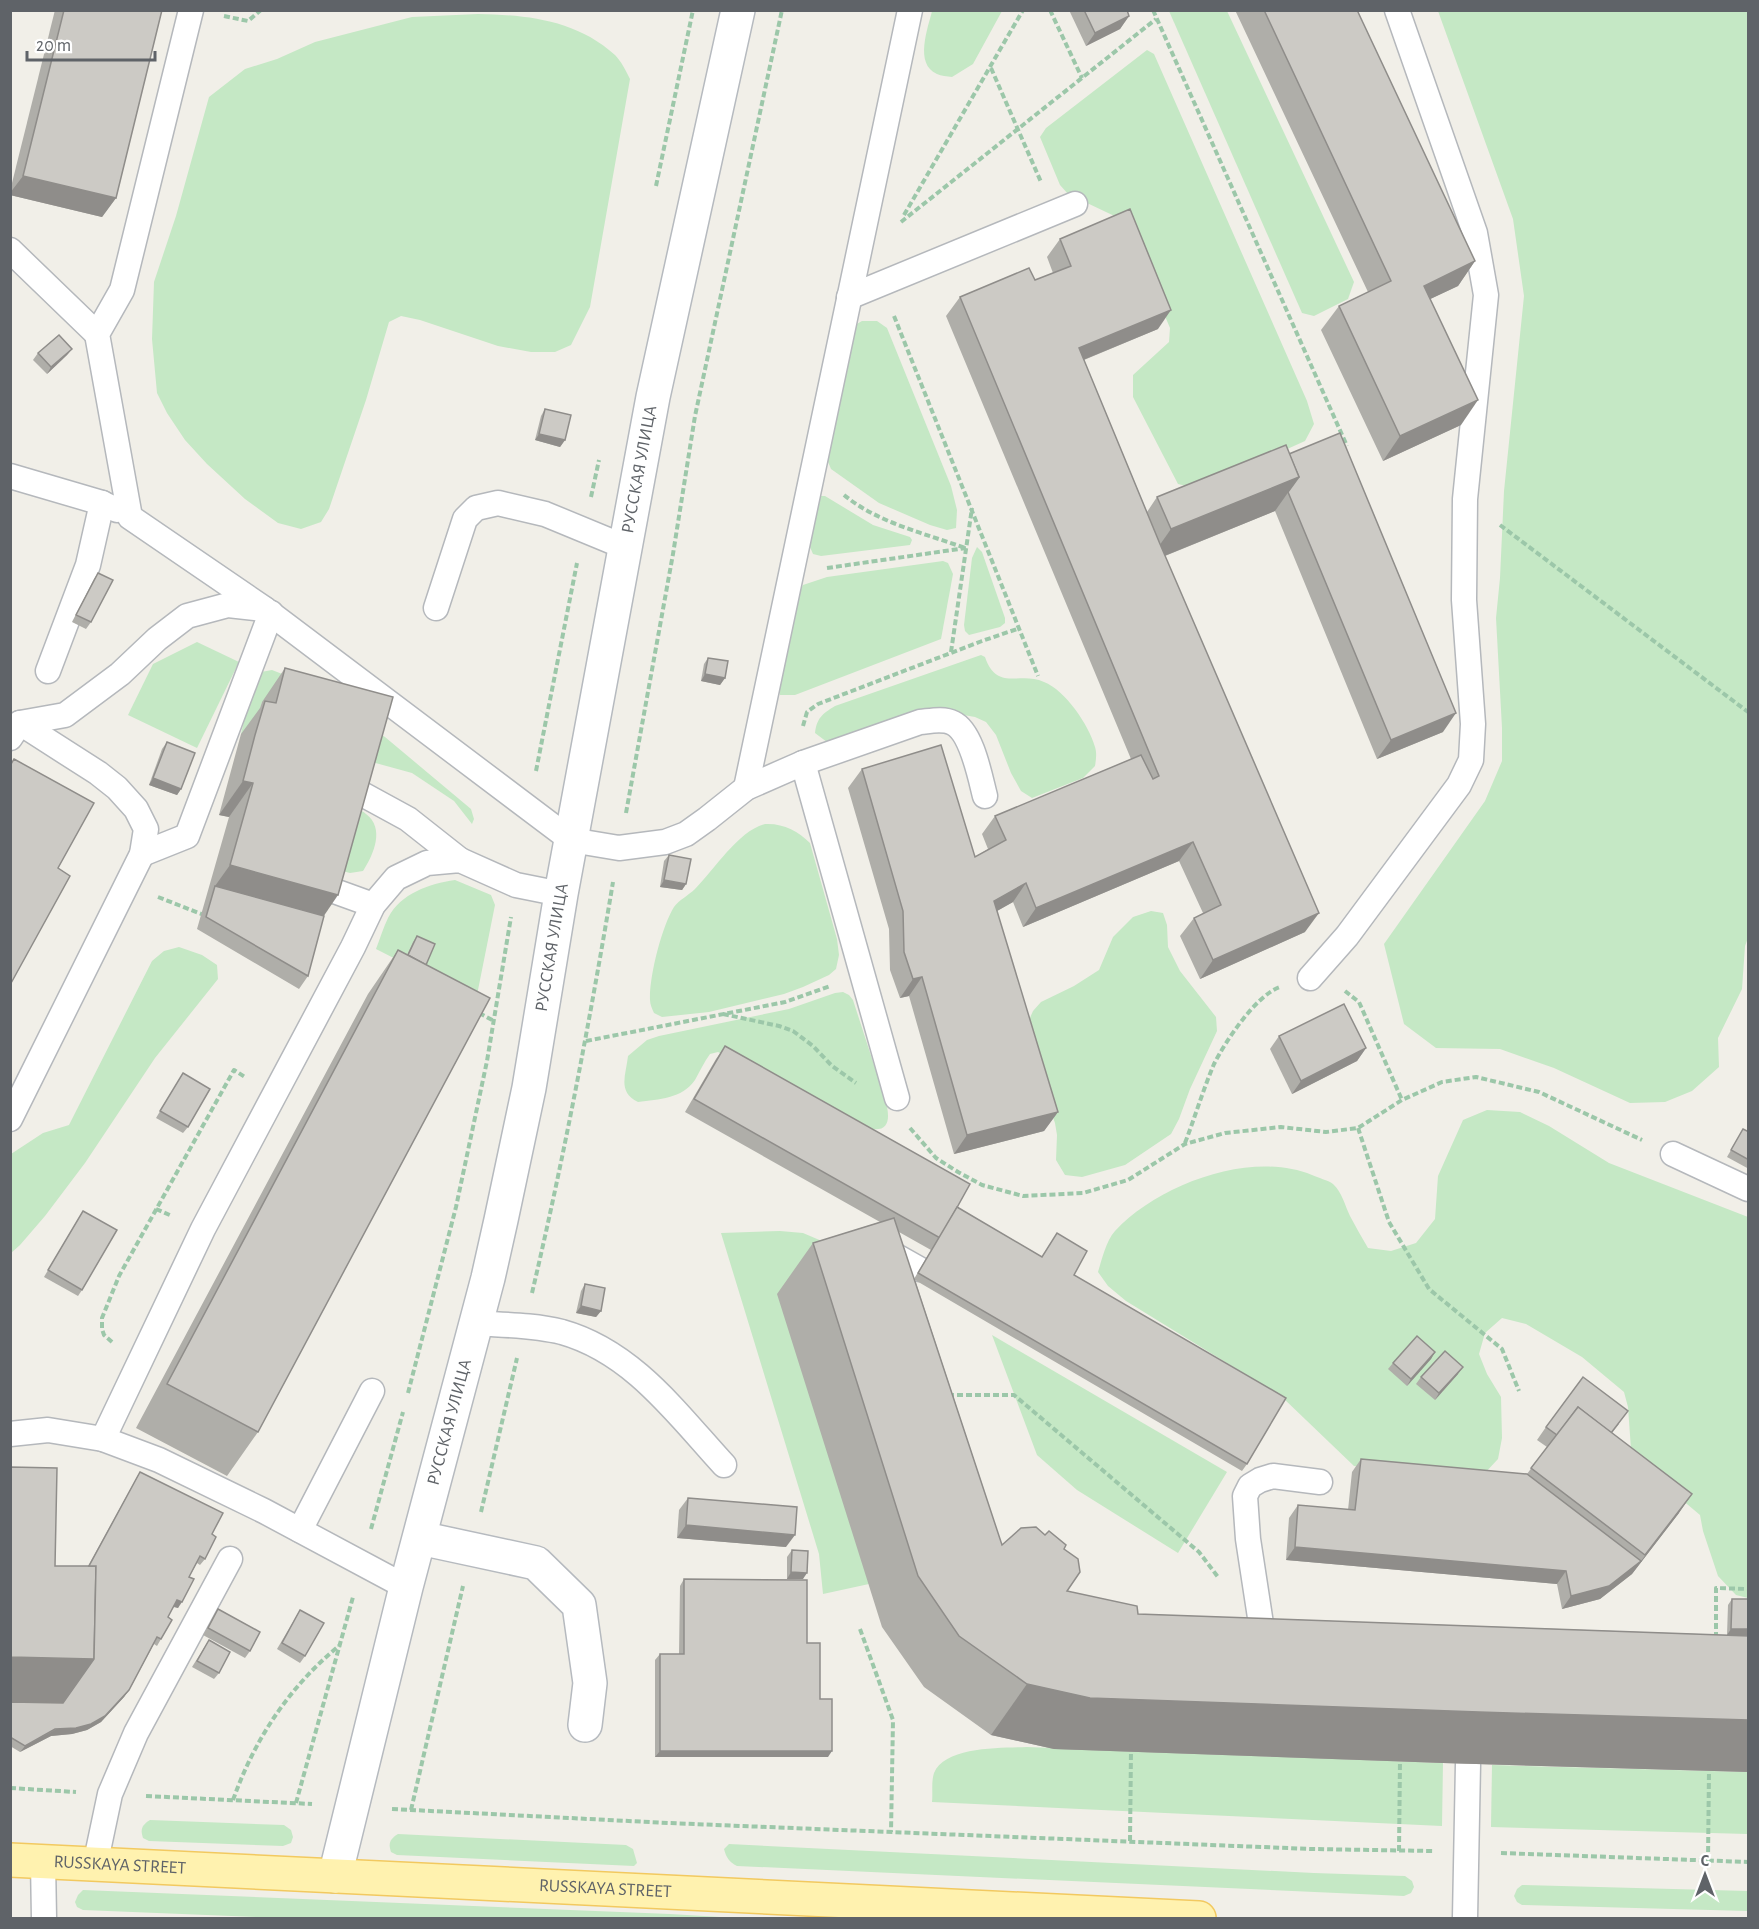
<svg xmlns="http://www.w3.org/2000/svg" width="1759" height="1929" viewBox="0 0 1759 1929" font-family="'Alegreya Sans',sans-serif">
	<rect width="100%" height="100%" fill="#f1efe8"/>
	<g fill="#c5e8c5">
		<path d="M932 11V10L1002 11 973 64 952 77C947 76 941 76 937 74 914 64 928 28 932 11Z"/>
		<path d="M1169 11H1227L1354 282 1348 299 1314 316 1302 313Z"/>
		<path d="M1438 11H1748V938L1745 946 1742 989 1718 1038 1719 1067 1692 1091 1665 1102 1630 1103 1554 1068 1500 1049 1436 1048 1404 1024 1384 944 1485 801 1502 761V728L1496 618 1500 578 1504 491 1524 296 1513 219Z"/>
		<path d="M478 14C528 15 576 20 615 55 621 61 626 71 630 79L590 307 571 345 555 352H531L498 346 420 320 401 316 389 322 366 400 329 509 321 522 301 529 278 523 245 499 207 464 185 440 167 413 157 393 152 339 154 282 176 216 209 97 245 69 277 59 315 42 412 17Z"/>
		<path d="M1147 50 1154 54 1307 401 1314 424 1305 441 1199 489 1178 484 1133 397V375L1169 342 1170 328 1125 221 1068 194 1060 185 1040 137 1046 128Z"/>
		<path d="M862 321H877L887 328 951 486 957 510 956 528 947 530 930 525 879 503 831 469 826 457 855 325Z"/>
		<path d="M821 496H825L873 525 910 537 912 540 910 545 821 556 813 554 810 547 819 501Z"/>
		<path d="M977 547 982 552 1005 618V623L1000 627 969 635 965 631 964 625 972 558Z"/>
		<path d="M943 561 948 563 953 574 941 639 795 695H780L778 686 798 595 803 585 827 577Z"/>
		<path d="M197 642 239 662 197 748 128 715 153 664Z"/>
		<path d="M981 655 985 657C997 692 1020 671 1044 682 1065 690 1089 725 1095 747 1097 753 1096 760 1095 766L1083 778 1032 798 1021 791 1011 773 996 735 986 722 975 717 952 713 827 742 815 733C817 718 822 714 835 706Z"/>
		<path d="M272 670 290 677 385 737 471 809 474 819 472 824 454 801 412 773 361 759 262 702 252 737 241 734 254 679 261 672Z"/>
		<path d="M348 806C354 808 362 810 366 814 385 828 374 854 363 871L350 873 331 868Z"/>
		<path d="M765 824C783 823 798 831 810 843L837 939 839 955 836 969 829 975 803 987 784 994 709 1012 662 1017 654 1013C652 1009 650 1004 650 1000 649 977 662 926 674 907 679 900 689 895 695 889 715 869 738 831 765 824Z"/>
		<path d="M455 880 491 895 495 905 476 1000 376 949C380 939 383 928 388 918 401 893 429 884 455 880Z"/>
		<path d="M1151 911 1163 913 1167 925 1168 947 1180 971 1216 1017 1217 1031 1190 1089 1179 1119 1171 1134 1125 1165 1082 1177 1065 1175 1056 1160 1057 1135 1055 1123 1050 1109 1029 1020 1033 1011 1041 1002 1074 986 1099 970 1113 937 1133 917Z"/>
		<path d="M179 947 202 955 217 965 218 979 155 1058 85 1163 45 1216 20 1245 11 1253V1154L43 1133 69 1125 152 961 164 951Z"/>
		<path d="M843 992 849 995 853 1000 885 1099C892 1122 888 1136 861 1126L718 1052 710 1054C704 1062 700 1071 695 1080 682 1099 659 1099 638 1102 617 1092 626 1075 628 1056L647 1040 659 1036 789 1009 835 993Z"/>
		<path d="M1487 1110 1520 1112 1549 1126 1609 1163 1748 1217V1598L1736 1595 1718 1576 1703 1531 1700 1515 1643 1467 1631 1449 1628 1407 1624 1392 1582 1357 1526 1324 1502 1318 1485 1333 1479 1354 1487 1374 1501 1397 1502 1438 1498 1459 1484 1474 1464 1478 1354 1466 1282 1397 1126 1301 1108 1286 1098 1272C1102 1259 1106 1241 1115 1231 1159 1184 1251 1150 1312 1175 1318 1178 1328 1180 1333 1184 1342 1192 1345 1206 1350 1216 1356 1227 1362 1238 1368 1248L1391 1251 1416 1243 1435 1219 1438 1176 1463 1120Z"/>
		<path d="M780 1231 803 1233 843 1250 869 1584 823 1594 819 1554 721 1233Z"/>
		<path d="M992 1335 1227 1472 1178 1553 1077 1490 1037 1455Z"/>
		<path d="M1027 1747 1443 1763 1442 1826 932 1802C933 1793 931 1782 934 1773 945 1746 1002 1748 1027 1747Z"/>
		<path d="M1492 1765 1748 1772V1834L1491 1827Z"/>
		<path d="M150 1820 284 1825 291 1830 293 1837 291 1843 283 1846 149 1841 143 1838C140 1829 142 1825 150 1820Z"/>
		<path d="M398 1834 626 1845 633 1849 637 1863 634 1866 397 1855 391 1852C388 1843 390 1839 398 1834Z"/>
		<path d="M729 1844 1314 1873 1405 1876 1412 1881 1414 1887 1411 1893 1404 1896 737 1866C729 1862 726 1857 724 1849Z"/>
		<path d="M1522 1885 1748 1891V1911L1522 1905 1517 1902 1514 1896 1517 1889Z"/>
		<path d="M83 1890 670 1914 738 1918H279L83 1910 77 1907 75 1902 78 1895Z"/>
	</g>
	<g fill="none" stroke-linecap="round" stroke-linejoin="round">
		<defs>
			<g id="lane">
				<path d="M191 10 122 290 97 334 130 517 266 610 571 840 619 848 665 842 686 834 707 819 746 788 803 763 920 722C931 721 943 718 953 723 972 732 980 777 985 796"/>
				<path d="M10 250 97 334"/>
				<path d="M849 297 1075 204"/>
				<path d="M10 476 102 503 117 510"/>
				<path d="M436 608 465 519 476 508 498 503 545 514 625 547"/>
				<path d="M48 671 88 565 102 503"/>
				<path d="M10 738 20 723 65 715 120 674 157 639 187 616 228 605 264 609"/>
				<path d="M803 763 897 1098"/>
				<path d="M746 788 910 10"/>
				<path d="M353 789 408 819 460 860"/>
				<path d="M142 854 187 836 271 613"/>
				<path d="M326 888 373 905"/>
				<path d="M1310 978 1347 936 1459 785 1471 760 1473 724 1464 600 1465 499 1486 295 1475 233 1397 10"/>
				<path d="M10 1119 142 854 146 829 136 809 117 788 98 773 20 723"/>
				<path d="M1673 1154 1748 1189"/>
				<path d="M880 1247 919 1269"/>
				<path d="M475 1323C504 1325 534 1325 562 1332 633 1352 677 1414 724 1465"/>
				<path d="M10 1434 48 1430 103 1439 159 1460 264 1511 406 1587"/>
				<path d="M103 1439 203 1229 353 947 373 905 396 878 427 863 460 860 516 885 561 894"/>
				<path d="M300 1530 372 1391"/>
				<path d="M1263 1637 1248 1539 1245 1496 1250 1486 1260 1480 1273 1476 1320 1482"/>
				<path d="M43 1862 44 1918"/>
				<path d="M95 1865 110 1794 136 1733 230 1559"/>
				<path d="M1465 1918 1468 1764"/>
			</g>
			<g id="secondary">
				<path d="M420 1538 536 1563 579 1605 590 1683 585 1725"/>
				<path id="s1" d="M335 1876 406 1587 488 1278 501 1220 529 1088 561 894 653 397 738 10"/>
			</g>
			<g id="primary">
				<path id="s2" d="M10 1860 1199 1918"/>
			</g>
		</defs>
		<use href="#lane" stroke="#b5b8bc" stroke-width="27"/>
		<use href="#secondary" stroke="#b6babf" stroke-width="36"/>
		<use href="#primary" stroke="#f2c960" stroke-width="36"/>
		<g stroke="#9cc7a9" stroke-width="4" stroke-dasharray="6 3" stroke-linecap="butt">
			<path d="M1050 10 1082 78"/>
			<path d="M1153 10 1347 446"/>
			<path d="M224 16 248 21 261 10"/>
			<path d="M991 68 1041 182"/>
			<path d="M656 186 693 10"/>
			<path d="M904 215 1023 10"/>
			<path d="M901 222 1156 19"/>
			<path d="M894 316 1038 676"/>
			<path d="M844 495C878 523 924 533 965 548"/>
			<path d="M591 497 599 460"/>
			<path d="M1500 525 1748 712"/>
			<path d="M827 568 966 548"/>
			<path d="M951 652 972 508"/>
			<path d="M803 726 807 712 818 704 982 641 1020 628"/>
			<path d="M536 771 577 563"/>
			<path d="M626 813 673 554 695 416 782 10"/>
			<path d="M158 897 204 915"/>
			<path d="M1345 991 1359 1002 1402 1100"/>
			<path d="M479 1013 494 1021"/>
			<path d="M723 1014 779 1026 793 1031 813 1046 832 1066 856 1083"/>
			<path d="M586 1041 785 1002 830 986"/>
			<path d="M910 1128 936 1158 958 1172 982 1185 1023 1196 1083 1193 1128 1180 1185 1144 1225 1133 1281 1127 1326 1132 1358 1128 1402 1100 1442 1082 1476 1077 1539 1092 1642 1140"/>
			<path d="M1358 1128 1389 1222 1429 1289 1502 1349 1519 1391"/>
			<path d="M1185 1143C1195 1117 1203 1090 1214 1064 1225 1042 1256 995 1280 987"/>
			<path d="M156 1209 172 1216"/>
			<path d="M532 1293C564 1157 590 1020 613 882"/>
			<path d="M112 1342 104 1335 102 1329V1318L119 1276 234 1070 245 1077"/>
			<path d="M408 1393 456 1207 487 1061 511 917"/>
			<path d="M948 1395H1014L1199 1552 1218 1577"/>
			<path d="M481 1512 517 1358"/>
			<path d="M371 1529 403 1412"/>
			<path d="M860 1629 893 1720 891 1832"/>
			<path d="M1716 1638V1588L1748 1589"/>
			<path d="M10 1788 76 1792"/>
			<path d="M146 1796 312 1804"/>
			<path d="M233 1800C255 1738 290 1686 340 1645"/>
			<path d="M296 1803 353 1597"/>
			<path d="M392 1809 668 1823 1311 1849 1433 1851"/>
			<path d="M411 1810 463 1586"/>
			<path d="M1130 1841 1131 1751"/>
			<path d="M1399 1851 1400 1761"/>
			<path d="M1501 1853 1748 1862"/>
			<path d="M1708 1861 1709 1771"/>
		</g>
		<use href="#lane" stroke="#fff" stroke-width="24"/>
		<use href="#secondary" stroke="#fff" stroke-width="33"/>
		<use href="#primary" stroke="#fff2af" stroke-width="33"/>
	</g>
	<g fill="#afaea9" fill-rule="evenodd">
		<path d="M55 10H162L116 198 102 217 10 195V191Z"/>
		<path d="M1069 10H1127L1129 16 1120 29 1086 46Z"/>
		<path d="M1235 10H1357L1475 261 1458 286 1430 299 1461 425 1383 461 1321 330 1339 306 1368 292Z"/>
		<path d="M1060 239 1158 329 1084 360 1147 512 1157 497 1289 454 1443 732 1377 759 1275 511 1165 556 1305 932 1200 979 1180 936 1194 918 1203 913 1179 861 1023 927 1013 902 997 911 1058 1112 1044 1131 954 1154 909 996 900 998 890 970 889 929 848 788 862 769 975 857 988 849 982 834 995 816 1131 759 946 316 960 297 1035 280 1053 273 1047 257Z"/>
		<path d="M72 349 67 355 47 374 33 360 38 353Z"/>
		<path d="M545 409 565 440 560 447 535 440 541 416Z"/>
		<path d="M98 573 91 622 86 629 72 622 94 579Z"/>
		<path d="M708 658 725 678 720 685 701 681 704 664Z"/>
		<path d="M285 668 324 916 308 976 299 989 197 929 229 817 219 815 241 734 260 708 262 702Z"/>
		<path d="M167 742 181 789 177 795 149 785 162 749Z"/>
		<path d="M669 855 686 884 682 890 660 887 664 861Z"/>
		<path d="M417 936 258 1432 227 1476 136 1428 368 994 398 950 407 955 413 942Z"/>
		<path d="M1279 1036 1366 1048 1357 1061 1292 1094 1270 1049Z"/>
		<path d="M725 1046 957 1207 1042 1257 1057 1233 1074 1275 1247 1464 1242 1471 915 1280 1002 1545 1064 1549 1067 1591 1138 1614 1727 1635 1728 1605 1732 1599 1749 1772 1443 1763 1054 1749 991 1735 924 1687 882 1627 777 1294 813 1243 880 1222 685 1112 716 1059ZM899 1232 931 1250 914 1279Z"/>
		<path d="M183 1073 188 1127 183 1133 156 1118Z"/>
		<path d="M1743 1129 1749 1132V1169L1727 1157Z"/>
		<path d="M83 1211 82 1290 78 1296 44 1277Z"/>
		<path d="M585 1284 601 1311 596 1317 576 1313 581 1291Z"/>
		<path d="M1435 1352 1431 1359 1407 1386 1388 1369 1393 1363Z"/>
		<path d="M1458 1374 1435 1400 1416 1384 1421 1377Z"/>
		<path d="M1619 1424 1612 1433 1679 1513 1632 1574 1600 1599 1562 1609 1557 1584 1286 1560 1289 1518 1298 1505 1348 1510 1352 1472 1361 1459 1527 1474 1547 1447 1537 1440 1546 1427Z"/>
		<path d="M10 1467 55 1566H88L136 1479 140 1472 212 1534 205 1559 200 1565 197 1563 189 1577 178 1608 173 1607 168 1617 161 1639 157 1646 154 1644 129 1690 124 1697 101 1722 87 1730 72 1734 51 1736 20 1752 10 1746Z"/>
		<path d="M688 1498 786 1547 677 1538 679 1510Z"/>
		<path d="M792 1550 803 1579H787V1557Z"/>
		<path d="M684 1579 807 1643 820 1699 828 1757H655V1660L660 1654H679L680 1586Z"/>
		<path d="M218 1609 250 1651 245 1658 203 1635Z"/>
		<path d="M300 1610 305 1656 300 1663 277 1649Z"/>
		<path d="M209 1640 219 1673 214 1679 192 1667Z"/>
	</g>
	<g fill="#8f8d8a">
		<path d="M1129 16 1120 29 1086 46 1095 33Z"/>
		<path d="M23 176 116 198 102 217 10 195V193Z"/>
		<path d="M1475 261 1458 286 1407 310 1424 286Z"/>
		<path d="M1171 310 1158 329 1066 367 1079 348Z"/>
		<path d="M72 349 67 355 47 374 51 367Z"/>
		<path d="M1478 400 1461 425 1383 461 1400 436Z"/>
		<path d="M539 434 565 440 560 447 535 440Z"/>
		<path d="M1299 477 1275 511 1147 563 1171 529Z"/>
		<path d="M705 674 725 678 720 685 701 681Z"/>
		<path d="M1456 713 1443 732 1377 759 1391 740Z"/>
		<path d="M153 778 181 789 177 795 149 785Z"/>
		<path d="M243 781 253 783 229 817 219 815Z"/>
		<path d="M1193 842 1179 861 1023 927 1036 908Z"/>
		<path d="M230 865 338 895 315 929 215 886Z"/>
		<path d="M664 880 686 884 682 890 660 887Z"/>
		<path d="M1026 883 1013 902 981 920 994 901Z"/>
		<path d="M1319 913 1305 932 1200 979 1213 960Z"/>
		<path d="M922 977 909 996 900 998 913 979Z"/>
		<path d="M1366 1048 1357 1061 1292 1094 1301 1081Z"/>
		<path d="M1058 1112 1044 1131 954 1154 967 1135Z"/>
		<path d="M581 1306 601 1311 596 1317 576 1313Z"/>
		<path d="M1435 1352 1431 1359 1407 1386 1411 1379Z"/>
		<path d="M1463 1367 1458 1374 1435 1400 1439 1393Z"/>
		<path d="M1692 1494 1679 1513 1632 1574 1600 1599 1562 1609 1571 1596 1641 1561Z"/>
		<path d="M686 1525 795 1535 786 1547 677 1538Z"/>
		<path d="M1295 1547 1566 1571 1557 1584 1286 1560Z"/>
		<path d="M791 1572 807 1573 803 1579H787Z"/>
		<path d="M177 1600 182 1602 178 1608 172 1606Z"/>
		<path d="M1731 1629H1749V1636L1727 1635Z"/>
		<path d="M10 1657 94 1659 58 1710 10 1709Z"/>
		<path d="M1027 1684 1749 1720V1772L1443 1763 1054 1749 991 1735Z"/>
		<path d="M129 1690 124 1697 101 1722 87 1730 72 1734 51 1736 20 1752 25 1746Z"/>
		<path d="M660 1751H832L828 1757H655Z"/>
	</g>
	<g fill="#cccac5" stroke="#8f8d8a" stroke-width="1.5">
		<path d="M64 10H162L116 198 23 176Z"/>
		<path d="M1084 10H1127L1129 16 1095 33Z"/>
		<path d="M1264 10H1357L1475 261 1424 286 1478 400 1400 436 1339 306 1391 281Z"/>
		<path d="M1130 209 1171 310 1079 348 1160 544 1319 913 1213 960 1194 918 1221 905 1193 842 1036 908 1026 883 994 901 1058 1112 967 1135 922 977 913 979 904 952 903 911 862 769 941 745 975 857 1006 840 995 816 1141 755 1153 779 1159 776 960 297 1029 268 1035 280 1071 266 1060 239Z"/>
		<path d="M59 335 72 349 51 367 38 353Z"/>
		<path d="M545 409 571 415 565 440 539 434Z"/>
		<path d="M1340 433 1456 713 1391 740 1288 492 1299 477 1289 454Z"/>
		<path d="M1286 445 1299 477 1171 529 1157 497Z"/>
		<path d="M98 573 113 580 91 622 76 615Z"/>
		<path d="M708 658 728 661 725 678 705 674Z"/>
		<path d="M285 668 393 697 338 895 230 865 253 783 243 781 255 735 265 701 276 703Z"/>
		<path d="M167 742 195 753 181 789 153 778Z"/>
		<path d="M14 759 94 803 58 868 70 876 10 985V766Z"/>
		<path d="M669 855 691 859 686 884 664 880Z"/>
		<path d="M215 886 324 916 308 976 206 917Z"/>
		<path d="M417 936 435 944 426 965 408 955Z"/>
		<path d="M398 950 490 998 258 1432 167 1384Z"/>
		<path d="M1344 1004 1366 1048 1301 1081 1279 1036Z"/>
		<path d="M725 1046 970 1184 940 1238 694 1099Z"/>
		<path d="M183 1073 210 1089 188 1127 160 1111Z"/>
		<path d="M1743 1129 1749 1132V1160L1731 1150Z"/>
		<path d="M957 1207 1042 1257 1057 1233 1087 1251 1074 1275 1286 1398 1247 1464 918 1273Z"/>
		<path d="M83 1211 117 1230 82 1290 48 1270Z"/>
		<path d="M894 1218 1002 1545 1021 1528 1036 1527 1045 1535 1049 1531 1066 1545 1064 1549 1078 1559 1080 1572 1067 1591 1137 1606 1138 1614 1749 1636V1720L1479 1712 1090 1698 1027 1684 959 1636 918 1576 813 1243Z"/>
		<path d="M585 1284 605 1288 601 1311 581 1306Z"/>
		<path d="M1417 1336 1435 1352 1411 1379 1393 1363Z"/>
		<path d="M1445 1351 1463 1367 1439 1393 1421 1377Z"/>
		<path d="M1583 1377 1628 1411 1611 1433 1578 1407 1557 1435 1546 1427Z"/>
		<path d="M1578 1407 1692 1494 1645 1555 1531 1468Z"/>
		<path d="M1361 1459 1527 1474 1641 1561 1609 1586 1571 1596 1566 1571 1295 1547 1298 1505 1355 1510Z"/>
		<path d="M10 1467 57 1468 55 1566H96L94 1659 10 1657Z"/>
		<path d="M140 1472 223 1513 212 1534 216 1537 205 1559 200 1556 189 1577 194 1579 182 1602 177 1600 168 1617 172 1620 161 1639 157 1637 129 1690 105 1716 91 1724 76 1728 55 1729 25 1746 10 1737V1702L63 1703 94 1659 96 1566H89Z"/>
		<path d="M688 1498 797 1507 795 1535 686 1525Z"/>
		<path d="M792 1550 808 1551 807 1573 791 1572Z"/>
		<path d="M684 1579 807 1580V1643H820V1699H832V1751H660V1654H684Z"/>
		<path d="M1732 1599H1749V1629H1731Z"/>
		<path d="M218 1609 260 1632 250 1651 208 1628Z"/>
		<path d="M300 1610 324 1623 305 1656 282 1643Z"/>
		<path d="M209 1640 230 1652 219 1673 197 1661Z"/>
	</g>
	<g text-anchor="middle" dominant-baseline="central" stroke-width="5" stroke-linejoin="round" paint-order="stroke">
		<g font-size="18" fill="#5f6368" stroke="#fff">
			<text stroke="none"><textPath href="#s1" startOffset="1440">РУССКАЯ УЛИЦА</textPath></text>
			<text stroke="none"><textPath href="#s1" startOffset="954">РУССКАЯ УЛИЦА</textPath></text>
			<text stroke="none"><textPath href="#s1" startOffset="468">РУССКАЯ УЛИЦА</textPath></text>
			<text stroke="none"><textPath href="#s2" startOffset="110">RUSSKAYA STREET</textPath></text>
			<text stroke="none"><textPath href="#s2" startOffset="596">RUSSKAYA STREET</textPath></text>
		</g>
	</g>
	<rect width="1759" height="1929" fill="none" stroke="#5f6368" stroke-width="24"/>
	<g transform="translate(1705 1875)" stroke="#ffffff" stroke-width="4.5" paint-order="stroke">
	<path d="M0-4.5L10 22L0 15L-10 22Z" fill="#5f6368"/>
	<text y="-9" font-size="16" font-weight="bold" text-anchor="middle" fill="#5f6368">С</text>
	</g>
	<path d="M27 51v9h128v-9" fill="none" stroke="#5f6368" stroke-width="3"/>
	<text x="36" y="51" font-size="18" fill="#5f6368" stroke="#ffffff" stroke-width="4.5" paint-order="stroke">20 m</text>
</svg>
